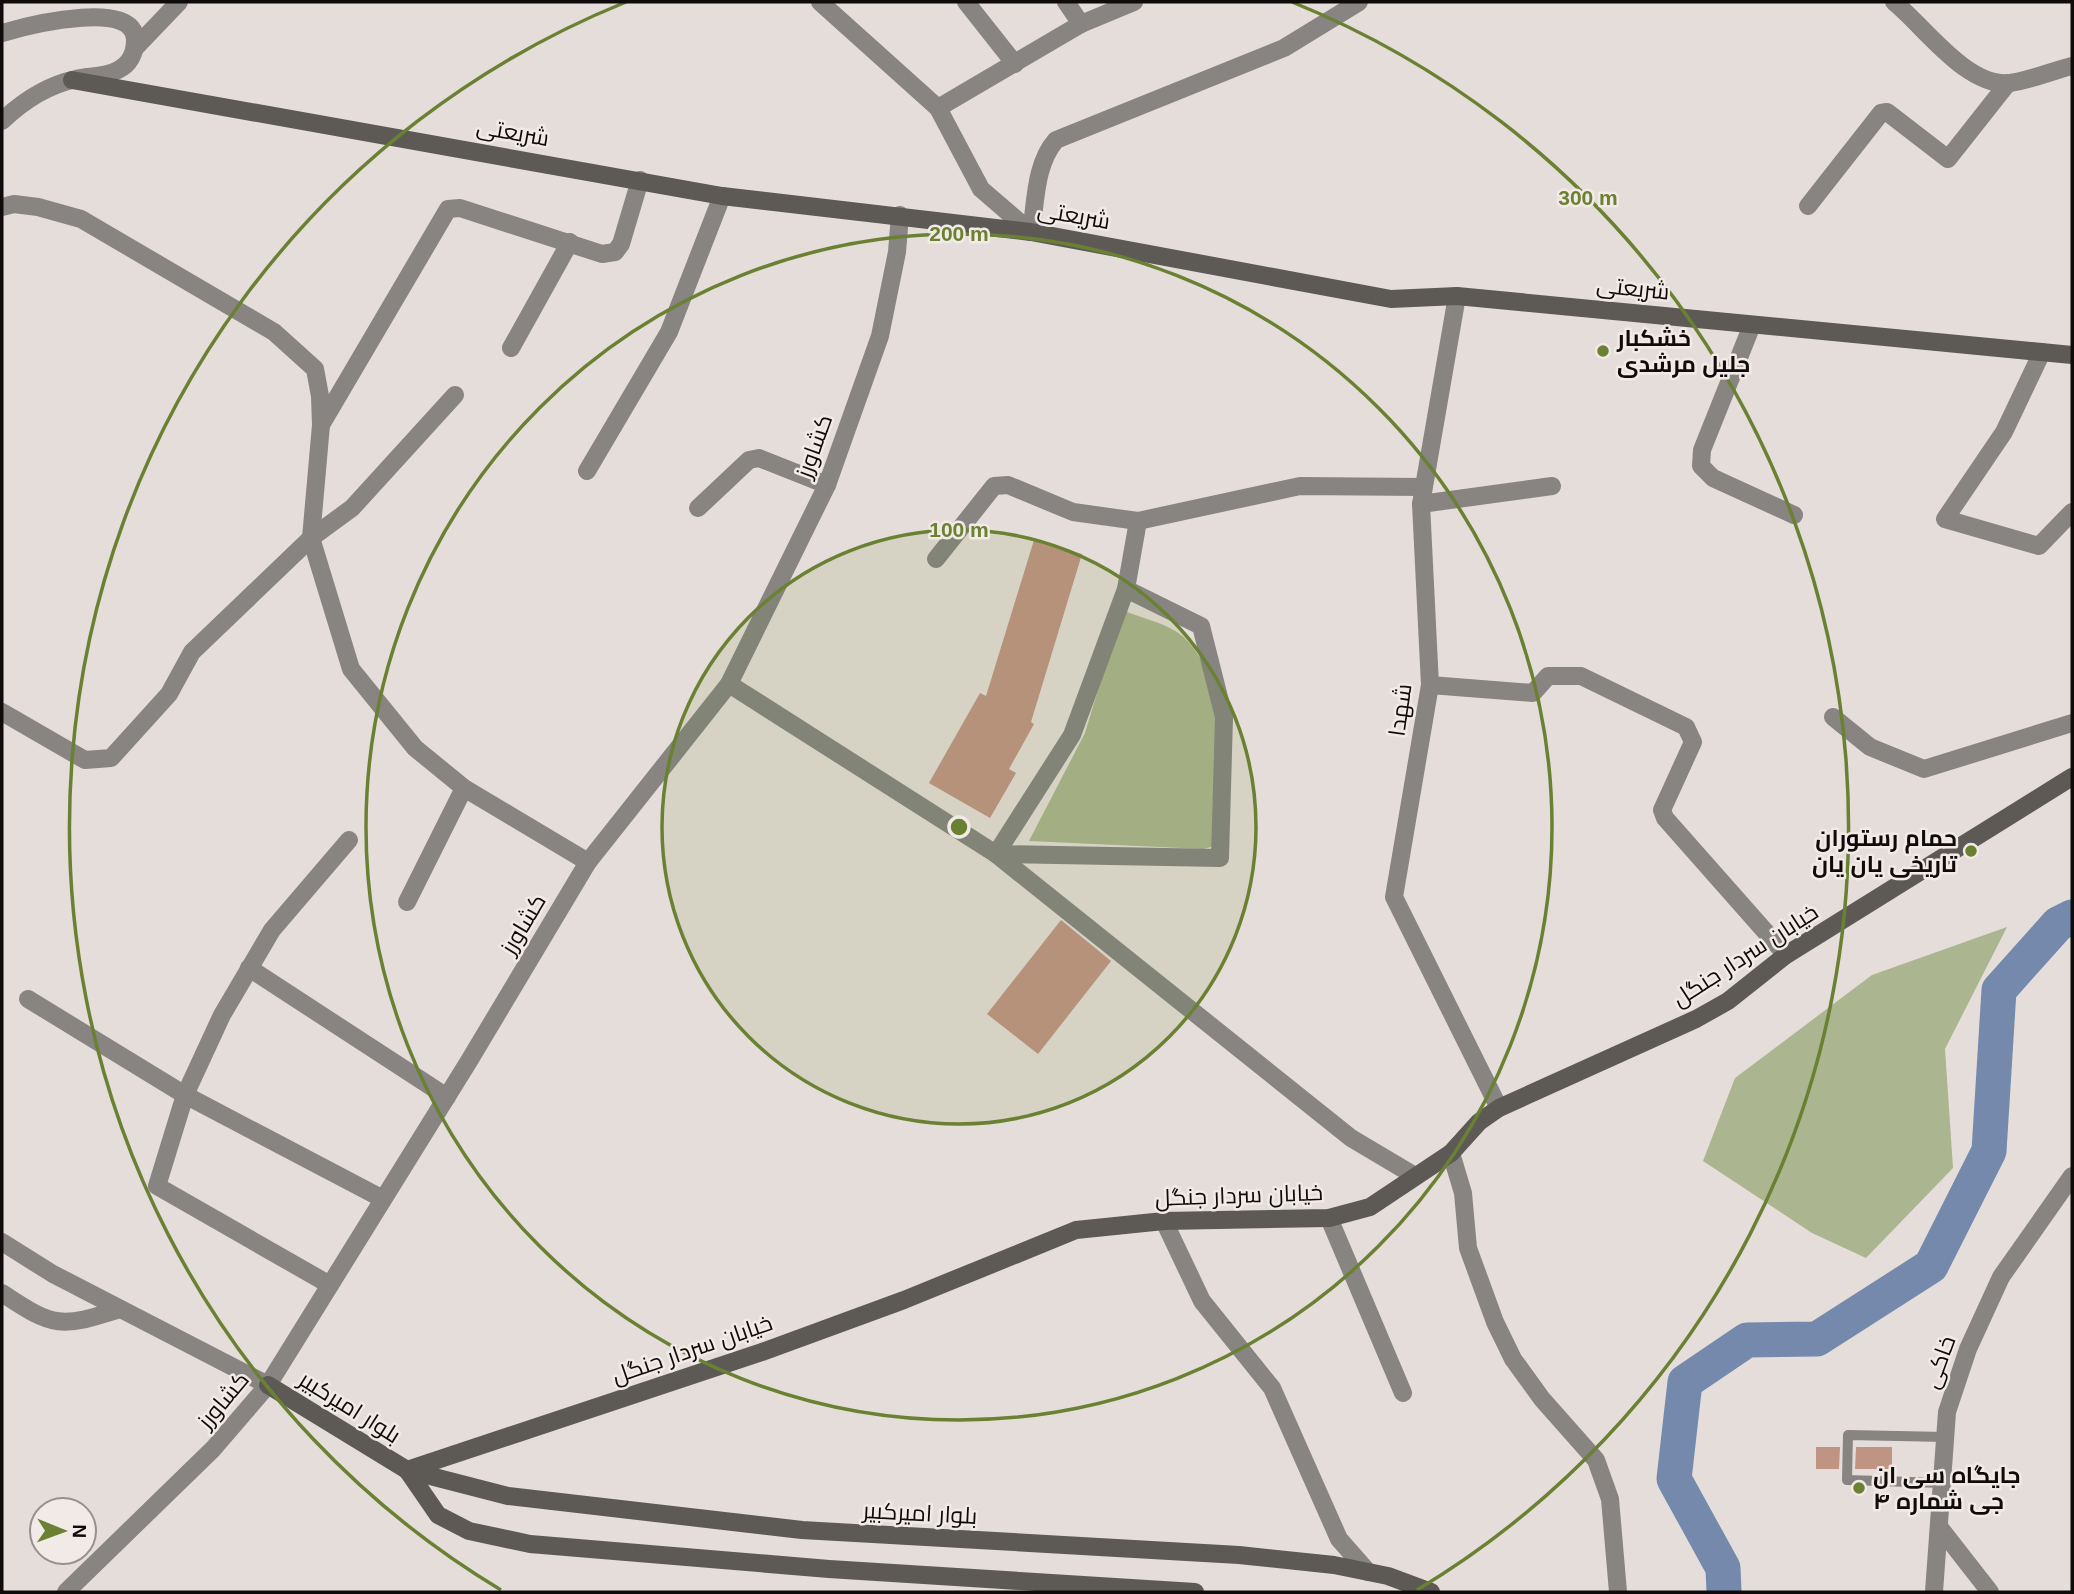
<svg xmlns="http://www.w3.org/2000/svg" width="2074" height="1594" viewBox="0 0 2074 1594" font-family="Helvetica,Cairo,sans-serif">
	<rect width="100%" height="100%" fill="#e5ddd9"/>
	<g fill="#abb58f">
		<path d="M1122 610C1139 617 1161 622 1177 632 1233 670 1218 788 1215 846L1203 849 1029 841 1085 733Z"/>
		<path d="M2007 927 1945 1049 1953 1168 1866 1258 1812 1233 1703 1161 1735 1078 1872 975Z"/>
	</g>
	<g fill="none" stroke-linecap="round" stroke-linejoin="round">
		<path stroke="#7489ac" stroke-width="35" d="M1724 1592 1723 1568 1674 1479 1685 1382 1747 1340 1817 1339 1931 1266 1989 1151 1999 990 2058 924 2072 917"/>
	</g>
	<g fill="#c09483">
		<path d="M1034 540 1082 554 1031 722 1034 724 1009 769 1016 773 990 818 929 783 980 693 986 696Z"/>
		<path d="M1061 920 1111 961 1038 1054 987 1014Z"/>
		<path d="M1816 1447H1840L1839 1469H1816Z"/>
		<path d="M1856 1447H1892V1469H1855Z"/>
	</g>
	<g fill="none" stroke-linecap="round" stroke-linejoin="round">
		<path stroke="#878482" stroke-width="10" d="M1943 1483 1847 1480 1848 1435 1946 1437"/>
		<g stroke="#878482" stroke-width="18">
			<path d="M820 2 938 108 981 189 1031 232"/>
			<path d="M966 2 1015 64"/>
			<path d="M1066 2 1081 24"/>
			<path d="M1894 2C1924 26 1967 88 2010 83 2031 80 2052 71 2072 66"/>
			<path d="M938 108 1081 24 1134 2"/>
			<path d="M1808 206 1881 113 1887 112 1948 159 2008 83"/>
			<path d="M2 207 14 204 38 207 81 219 274 332 315 369 320 396 321 425 311 538 351 669 415 748 464 788 588 862"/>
			<path d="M1031 232C1036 201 1035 164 1056 140L1284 48 1359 2"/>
			<path d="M1752 325 1702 450 1701 466 1713 478 1794 515"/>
			<path d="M511 348 570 242"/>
			<path d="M2042 352 2004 432 1945 519 2039 546 2072 512"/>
			<path d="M321 425 448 209 460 208 602 254 615 252 621 244 640 180"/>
			<path d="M587 471 669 332 722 196"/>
			<path d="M1421 504 1552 486"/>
			<path d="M698 508 749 460 759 458 827 485"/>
			<path d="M936 559 994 486 1008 485 1073 512 1138 521 1300 486 1423 487"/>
			<path d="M729 684 996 854 1351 1138 1415 1176"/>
			<path d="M1430 685 1533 693 1548 676H1581L1686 727 1693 742 1662 810 1665 818 1786 955"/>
			<path d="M2 712 85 760 111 758 169 694 192 652 311 538 352 508 455 395"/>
			<path d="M1833 717 1870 747 1924 769 2072 723"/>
			<path d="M996 854 1220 858 1224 717 1201 626 1126 589"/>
			<path d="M996 854 1072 735 1126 589 1138 521"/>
			<path d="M407 902 464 788"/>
			<path d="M249 968 447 1097"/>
			<path d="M28 999 185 1095 383 1199"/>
			<path d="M1451 1153 1463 1193 1468 1248 1495 1322 1513 1359 1542 1399 1596 1460 1610 1499 1618 1592"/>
			<path d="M1329 1218 1403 1393"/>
			<path d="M1164 1221 1202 1301 1272 1388 1339 1539 1368 1572"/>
			<path d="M330 1285 157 1186 185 1095 222 1015 272 930 349 840"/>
			<path d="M1940 1528 1990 1592"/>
		</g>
		<g stroke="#878482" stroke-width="18">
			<path d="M2 33C36 23 136 0 135 40 135 53 130 64 118 70 106 77 88 76 76 79 48 85 22 102 2 121"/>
			<path d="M135 48 179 2"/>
			<path d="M1457 296 1421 504 1430 685 1394 897 1499 1108"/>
			<path d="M2 1242 53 1274 268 1385"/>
			<path d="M2 1293C54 1328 61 1328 120 1309"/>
			<path d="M66 1592 213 1449 268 1385 469 1061 588 862 729 684 827 485 880 336 897 252 900 215"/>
			<path d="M1934 1592 1947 1412 1968 1349 2001 1277 2072 1176"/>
		</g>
		<g stroke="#5d5a56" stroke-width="18">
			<path d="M72 80 722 196 1031 232 1391 299 1457 296 2072 355"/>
			<path d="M268 1385 407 1470 508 1496 802 1530 1239 1555 1334 1565 1388 1576 1431 1592"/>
			<path d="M407 1470 762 1352 904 1300 1076 1230 1164 1221 1329 1218 1370 1207 1451 1153 1479 1122 1499 1108 1696 1019 1728 1001 1786 955 2072 777"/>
			<path d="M407 1470 438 1515 469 1531 530 1544 829 1569 1195 1592"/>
		</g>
	</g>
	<circle cx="959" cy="827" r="297" fill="#6a8133" fill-opacity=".12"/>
	<g fill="none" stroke="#6a8133" stroke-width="3.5">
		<circle cx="959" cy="827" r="297"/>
		<circle cx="959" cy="827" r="593"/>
		<path d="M501 1590A890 890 0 0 1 626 2M1292 2A890 890 0 0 1 1417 1590"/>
	</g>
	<g fill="#6a8133" stroke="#f2eae6" stroke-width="2.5">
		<circle cx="1603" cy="351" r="7"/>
		<circle cx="1971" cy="851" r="7"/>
		<circle cx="1859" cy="1488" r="7"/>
	</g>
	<g text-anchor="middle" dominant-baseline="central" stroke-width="5" stroke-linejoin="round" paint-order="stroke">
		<g font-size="23" fill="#0e0b0a" stroke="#f2eae6">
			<text transform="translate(513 132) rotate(10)">شریعتی</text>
			<text transform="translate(1074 215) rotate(10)">شریعتی</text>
			<text transform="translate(1633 288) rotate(6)">شریعتی</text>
			<text transform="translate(814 446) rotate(-70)">کشاورز</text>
			<text transform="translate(1400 710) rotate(-82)">شهدا</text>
			<text transform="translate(523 924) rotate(-59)">کشاورز</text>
			<text transform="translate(1745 955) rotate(-33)">خیابان سردار جنگل</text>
			<text transform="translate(1239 1195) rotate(-2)">خیابان سردار جنگل</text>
			<text transform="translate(692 1349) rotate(-19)">خیابان سردار جنگل</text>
			<text transform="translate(1939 1362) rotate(-70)">خاکی</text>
			<text transform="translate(223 1400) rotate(-50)">کشاورز</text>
			<text transform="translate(350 1407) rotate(32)">بلوار امیرکبیر</text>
			<text transform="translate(920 1513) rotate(3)">بلوار امیرکبیر</text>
		</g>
		<g font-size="23" font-weight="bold" fill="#0e0b0a" stroke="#f2eae6" text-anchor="start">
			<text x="1617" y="338">خشکبار<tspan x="1617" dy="26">جلیل مرشدی</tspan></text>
			<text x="1957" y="838" text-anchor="end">حمام رستوران<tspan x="1957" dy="26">تاریخی یان یان</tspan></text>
			<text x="1873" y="1475">جایگاه سی ان<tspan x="1873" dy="26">جی شماره ۴</tspan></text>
		</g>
	</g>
	<circle cx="959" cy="827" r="10" fill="#6a8133" stroke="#f2eae6" stroke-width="3.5"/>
	<g font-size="21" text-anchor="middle" font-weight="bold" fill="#6a8133" stroke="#f2eae6" stroke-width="5" stroke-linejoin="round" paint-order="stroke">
		<text x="1588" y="205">300 m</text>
		<text x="959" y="241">200 m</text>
		<text x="959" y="537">100 m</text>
	</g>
	<rect width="2074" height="1594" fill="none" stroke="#0e0b0a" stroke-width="7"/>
	<g transform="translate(63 1531) rotate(91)"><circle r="33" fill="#f2eae6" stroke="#97918e" stroke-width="2"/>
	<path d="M0-5L12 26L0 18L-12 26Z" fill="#6a8133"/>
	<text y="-10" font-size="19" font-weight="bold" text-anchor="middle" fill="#0e0b0a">N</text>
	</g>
</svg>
